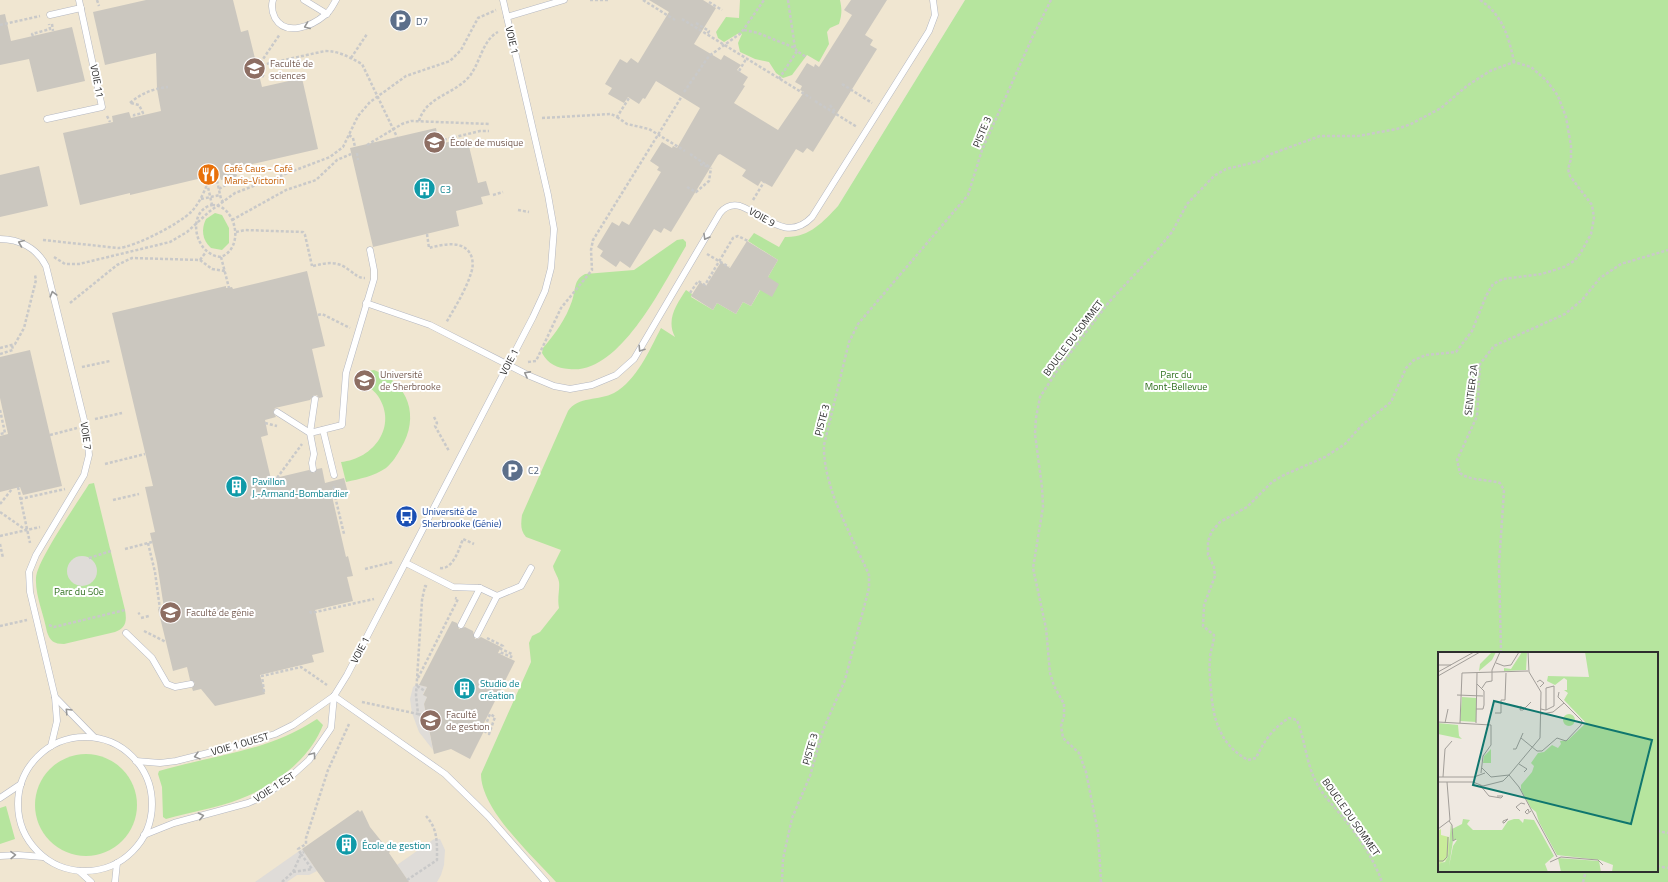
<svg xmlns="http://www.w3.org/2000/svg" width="1668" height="882" viewBox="0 0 1668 882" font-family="'Titillium Web',sans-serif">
	<rect width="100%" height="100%" fill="#efe9e1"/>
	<path fill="#f0e6d1" d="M0 0H965L496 760 602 882H0Z"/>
	<g fill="#b6e59e" fill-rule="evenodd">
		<path d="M740 0H840C842 9 842 15 839 24L830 28 827 32 829 44 819 62 807 55 792 75 783 78 776 73 769 62 755 59 740 52 738 43 742 34 739 33 724 42 718 38 716 32 726 17 739 18Z"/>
		<path d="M965 0H1668V882H556C532 855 481 810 481 774L531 662 529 643 532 636 540 632 559 608C557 598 560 590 559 582 558 576 554 572 553 566L561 550 526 537C520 530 521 523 522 515L568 411C578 396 599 401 614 393 637 380 649 351 661 328L675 337C666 320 676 305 686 290L692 294 691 297 713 310 717 303 736 314 743 302 751 306 778 260 748 241 754 233 779 247 785 237C809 238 823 222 838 206ZM1439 653H1657V871H1439Z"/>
		<path d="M215 213 222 215 229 228V243L222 250 211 248C202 240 201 229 206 219Z"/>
		<path d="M683 239 686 242V246C664 282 620 376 569 369 557 368 548 364 542 353L543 348C555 334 566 319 572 301 576 290 573 280 585 274L634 270 677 240Z"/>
		<path d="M374 370C409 383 420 417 401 448 397 455 393 462 386 468 374 476 360 479 346 482L341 462C374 459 398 426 378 396 373 388 362 384 359 376L368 371Z"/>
		<path d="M94 483 125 610C127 621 126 628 115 632L64 644C54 644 50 641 47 632 44 615 35 595 36 578 37 560 78 502 89 484Z"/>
		<path d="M317 719 323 725C310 759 274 786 240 799 217 808 190 812 166 819L163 817 162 787 158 774 159 771C214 755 267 752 317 719Z"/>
		<circle cx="86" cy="805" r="51"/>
		<path d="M6 806 15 839 0 844V808Z"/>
	</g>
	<g fill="#dfdcd8">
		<circle cx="82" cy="571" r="15"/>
		<path d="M417 684 427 687 423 694 427 697 424 704 433 750 419 732 412 713 410 699 413 687Z"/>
		<path d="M434 839H440L445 850 444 865 441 875 437 882H409L397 865Z"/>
		<path d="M302 849 317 871 309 875H297L287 882H255Z"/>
	</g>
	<g fill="#cbc7bf">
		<path d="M146 0H233L241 32 248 30 262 87 302 78 318 149 235 168 237 176 221 180 219 174 130 195V193L80 205 63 133 113 122 112 116 129 112 131 118 161 111 157 89 156 53 105 65 93 12Z"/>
		<path d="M649 0H703L716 8 694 44 721 60 724 55 741 65 737 70 748 77 743 85 745 86 734 103 778 130 804 92 800 90 802 86 795 82 807 63 814 67 815 64 819 67 852 15 844 10 851 0H887L865 35 873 40 870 45 877 49 813 152 807 148 803 153 796 149 772 187 761 181 758 186 742 176 746 170 720 154 718 155 671 232 664 228 661 233 654 229 630 268 620 261 616 267 600 256 603 251 597 247 612 222 619 226 622 221 629 225 661 172 657 170 659 167 650 161 662 142 672 148 673 146 677 148 700 108 656 81 645 99 643 98 639 104 628 97 624 103 608 94 612 88 605 84 620 59 627 63 631 58 638 63 669 12Z"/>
		<path d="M5 14 11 41 72 27 85 81 37 92 29 59 0 65V15Z"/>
		<path d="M436 128 439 144 467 138 478 183 486 181 490 195 481 197 483 204 456 211 459 226 373 247 350 148Z"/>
		<path d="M39 166 48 206 0 217V175Z"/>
		<path d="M747 241 778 260 768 277 779 284 772 297 760 290 751 306 743 302 736 314 717 303 713 310 691 296 700 282 706 286 721 262 730 268Z"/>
		<path d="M307 271 325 346 312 349 323 397 319 398 317 395H314L310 400 275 408 273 412 276 417 265 420 268 435 261 437 271 479 309 470 314 473 317 469 322 468 325 483 344 478 348 493 332 496 346 557 348 556 353 576 347 577 353 601 315 610 324 652 312 655 314 662 260 675 265 694 215 706 201 689 193 691 192 688 195 683 190 680 187 667 173 671 158 609 164 608 157 563 150 533 155 532 145 487 153 486 112 313 226 286V288L232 287 233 289Z"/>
		<path d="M30 350 62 486 23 495 20 487 0 492V436L8 434 0 398V357Z"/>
		<path d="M452 621 457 623 459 629 465 627 473 631 475 639H478L481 637 501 647 498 653 515 661 484 723 487 725 470 759 451 749 434 754 424 704 427 697 423 695 427 687 419 685Z"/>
		<path d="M358 810 360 812 362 810 370 827 390 852 389 853 409 882H325L317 871 302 849Z"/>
	</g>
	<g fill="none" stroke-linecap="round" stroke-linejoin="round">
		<defs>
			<g id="service">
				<path d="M273 0C271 6 272 12 275 18 286 37 312 26 325 15 330 12 333 5 336 0"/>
				<path d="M304 0 327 14"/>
				<path d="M50 15 81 8"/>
				<path d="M507 17 564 0"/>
				<path d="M47 119 102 107 79 0"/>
				<path d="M0 239C19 239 37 248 46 266L87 432 89 455 84 475 36 555 29 572 30 592 55 697 57 721 51 746"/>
				<path d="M366 303 430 325 530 376 554 386 570 389 592 385 616 375 634 359 720 213C725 207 732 204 740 206 765 215 787 243 812 217L929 31 935 15 933 0"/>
				<path d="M277 412 310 433 342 425 346 373 374 279V270L370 250"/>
				<path d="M323 430 334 475"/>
				<path d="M313 469 312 463 314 454 310 433 315 399"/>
				<path d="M406 563 453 587 480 588 497 596 477 635"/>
				<path d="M497 596 521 586 531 568"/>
				<path d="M461 625 480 588"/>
				<path d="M126 633 152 658 167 684 175 687 191 684"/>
				<path d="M334 696 445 774 488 816 546 882"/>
				<path d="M55 697 94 737"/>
				<circle cx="85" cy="804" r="67"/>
				<path d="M136 761 160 763 176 761 236 746 275 734 293 725 334 696 347 675 533 317 545 291 551 268 554 229 548 195 503 0"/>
				<path d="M0 798 21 784"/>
				<path d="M144 835 174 823 248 803 262 797 288 779 309 760 331 728 334 696"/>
				<path d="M0 856 18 855 43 857"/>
				<path d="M79 871 91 882"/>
				<path d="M115 882 117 863"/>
			</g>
		</defs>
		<use href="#service" stroke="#b4b7c1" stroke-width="7"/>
		<g stroke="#c9c9c9" stroke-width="2.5" stroke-dasharray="3 2" stroke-linecap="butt">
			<path d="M97 0 99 6"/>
			<path d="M590 0H610"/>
			<path d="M643 0 675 20"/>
			<path d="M788 0 795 48"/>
			<path d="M1480 0C1502 14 1509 37 1514 62"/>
			<path d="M709 2 722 10"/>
			<path d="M682 19 811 98"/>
			<path d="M696 23 709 31 707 35"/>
			<path d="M52 24 53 31"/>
			<path d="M0 25 40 16"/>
			<path d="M744 30 758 33 795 48 797 51"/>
			<path d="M33 36 32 34 50 29 49 24"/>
			<path d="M351 58 367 34"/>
			<path d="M257 66 325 51C339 51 349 57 362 64L397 137"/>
			<path d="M739 71 746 59"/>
			<path d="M262 77 264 74 261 62 280 34"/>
			<path d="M779 79 797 51 806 57"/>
			<path d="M842 84 872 103"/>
			<path d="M684 92 709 56 741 33 764 0"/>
			<path d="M815 101 857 127"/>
			<path d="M130 103C142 93 152 89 168 87"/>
			<path d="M131 103 139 105 143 113 134 115V117"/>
			<path d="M830 105 836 113"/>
			<path d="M107 116 110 122"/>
			<path d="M617 117 627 124 649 129 685 151"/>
			<path d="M542 118 611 114 617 117 629 98"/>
			<path d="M419 121C426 97 452 95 468 78 480 65 482 40 498 32"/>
			<path d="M349 135 353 138 355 147"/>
			<path d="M439 141 480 131H489"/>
			<path d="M367 145 402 124 411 121 490 124"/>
			<path d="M357 153 358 160"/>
			<path d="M690 154 711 168"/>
			<path d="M700 164 709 167"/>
			<path d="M206 178 216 176 221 199 223 202"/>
			<path d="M206 178 212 205"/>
			<path d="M687 187 696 192 709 181 711 168"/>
			<path d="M219 189 235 179V176"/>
			<path d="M493 195 503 192"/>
			<path d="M201 199 220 195"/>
			<path d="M753 200 764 182"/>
			<path d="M212 205C235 204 246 247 221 257 194 255 186 211 212 205Z"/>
			<path d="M518 210 529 212"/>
			<path d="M232 220 286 190 316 180 337 160 351 154"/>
			<path d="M236 232 245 230 303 232 305 235 312 266"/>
			<path d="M427 234 429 248C444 244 466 239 472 258 473 263 473 268 471 273 466 290 455 307 446 323"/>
			<path d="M43 240 118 248C135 247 179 224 191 212 199 204 203 194 207 185"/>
			<path d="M707 254 729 267"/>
			<path d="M54 257 65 264H79L170 242 187 232 210 211 235 193 330 157 343 147 358 116 370 102 406 76 450 61 461 50 478 18 496 10"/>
			<path d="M221 257 229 288"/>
			<path d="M200 260 206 252"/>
			<path d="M313 266C326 263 337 260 349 270 355 274 358 278 365 278"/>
			<path d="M690 293 698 281 705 285 733 238 738 236 748 241"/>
			<path d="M70 303 117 265 132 258 200 260 212 269 225 271"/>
			<path d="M318 315 322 314 350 328"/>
			<path d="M0 348 15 344 24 328 36 280 35 275"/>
			<path d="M0 354 13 350 12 345"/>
			<path d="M528 362 536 361 561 308 592 270 591 250 593 240 682 96"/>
			<path d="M82 367 110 361"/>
			<path d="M0 410 5 433 0 434"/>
			<path d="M434 417 437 423 435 426 449 451"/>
			<path d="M95 419 122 413"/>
			<path d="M265 423 277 426"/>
			<path d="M50 435 77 428"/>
			<path d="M105 464 145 454"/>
			<path d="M277 478 302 444"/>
			<path d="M18 487 30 543"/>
			<path d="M334 492 344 534"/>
			<path d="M332 493 334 492V484"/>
			<path d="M20 499 65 489"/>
			<path d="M113 500 139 494"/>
			<path d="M0 504 12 489"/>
			<path d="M0 512 23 528 27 530"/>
			<path d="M0 536 40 527"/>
			<path d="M148 543 155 572 160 609"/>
			<path d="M0 544 3 558"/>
			<path d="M125 549 152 542"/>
			<path d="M89 558 111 551"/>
			<path d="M440 568C453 570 459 549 463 539L474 544"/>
			<path d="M365 569 393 562"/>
			<path d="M310 611 311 613 374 599"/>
			<path d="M138 614 140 613"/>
			<path d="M141 618 149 616"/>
			<path d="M49 625 54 627 125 610"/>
			<path d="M0 626 27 620"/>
			<path d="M144 631 166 642"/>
			<path d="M487 638 503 646 501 649 512 654 511 657 500 652V654"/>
			<path d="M1501 653 1499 565 1504 490 1500 483C1487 479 1470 481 1460 473L1457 460 1477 416 1480 364 1494 346 1565 314 1582 300 1600 278 1621 264 1668 250"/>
			<path d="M418 678 458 599 455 598"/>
			<path d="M417 686 425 691"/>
			<path d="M264 692 262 676 301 667 327 685"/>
			<path d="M362 702 418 714 416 695 422 600 425 586 428 587"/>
			<path d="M418 714 426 716"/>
			<path d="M484 731 489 734 495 717 490 714 486 724"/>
			<path d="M1657 831 1668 833"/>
			<path d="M387 848 390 846"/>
			<path d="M1657 866 1668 868"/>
			<path d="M293 872 312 869 301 854 304 852"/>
			<path d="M407 880 437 860C437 843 438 829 426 816"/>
			<path d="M282 882 293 872 301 854 298 849 306 844V838L328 770 349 724"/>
			<path d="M782 882 783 859 792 818 810 776 823 730 845 680 869 588V575C852 535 823 489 824 445L849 342 858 324 968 195 982 150 1032 38 1051 0"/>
			<path d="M1101 882 1098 832 1086 772 1079 753 1063 738 1061 726 1064 716V704L1054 686 1050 673 1046 628 1033 568 1043 507 1042 487 1035 434 1036 418 1040 397 1059 368 1109 302 1153 255 1172 232 1187 204 1214 176 1226 169 1260 161 1271 154 1320 136H1358L1397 129 1411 124 1441 108 1468 85 1490 71 1514 62 1531 67 1547 81 1558 96 1566 117 1571 146V159L1568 169 1570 176 1592 205 1594 218 1591 234 1580 254 1574 261 1564 267 1542 274 1503 279 1493 284 1486 296 1472 331 1456 352 1426 355 1414 360 1406 368 1391 402 1362 425 1345 444 1325 457 1284 475 1272 482 1247 507 1220 522 1212 531 1208 541V555L1214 567 1215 576 1204 605 1203 626 1214 635C1214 644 1210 651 1210 659 1209 669 1210 680 1211 690 1213 719 1220 745 1248 760L1256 758C1264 741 1273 728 1289 718L1297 720C1305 740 1306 762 1316 782 1322 794 1332 804 1340 814 1357 834 1373 857 1382 882"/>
			<path d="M1583 882 1586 871"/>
		</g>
		<use href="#service" stroke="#fff" stroke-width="6"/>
	</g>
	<defs><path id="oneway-chevron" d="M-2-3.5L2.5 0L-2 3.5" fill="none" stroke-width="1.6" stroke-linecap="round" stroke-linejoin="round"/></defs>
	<g stroke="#969696">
		<use href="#oneway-chevron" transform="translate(307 26) rotate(159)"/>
		<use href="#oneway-chevron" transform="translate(706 237) rotate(120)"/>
		<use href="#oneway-chevron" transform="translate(21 243) rotate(-158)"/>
		<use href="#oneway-chevron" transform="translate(53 294) rotate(-105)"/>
		<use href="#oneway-chevron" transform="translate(641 349) rotate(123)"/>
		<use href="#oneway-chevron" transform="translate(527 374) rotate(-152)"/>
		<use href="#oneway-chevron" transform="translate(68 711) rotate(-134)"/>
		<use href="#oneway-chevron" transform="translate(313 755) rotate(-54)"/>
		<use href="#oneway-chevron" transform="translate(197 756) rotate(165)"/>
		<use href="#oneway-chevron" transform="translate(201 816) rotate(-13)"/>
		<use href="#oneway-chevron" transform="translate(13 855) rotate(-1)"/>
	</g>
	<defs>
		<symbol id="parking-disc" viewBox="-11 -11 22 22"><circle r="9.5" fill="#5c6f8a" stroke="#fff"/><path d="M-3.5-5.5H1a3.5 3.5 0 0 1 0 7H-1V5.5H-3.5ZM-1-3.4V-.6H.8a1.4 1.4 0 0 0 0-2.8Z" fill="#fff"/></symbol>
		<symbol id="university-disc" viewBox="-11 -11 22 22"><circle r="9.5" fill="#8d6e63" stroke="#fff"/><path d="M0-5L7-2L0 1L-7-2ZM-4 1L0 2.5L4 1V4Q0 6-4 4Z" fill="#fff"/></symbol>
		<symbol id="restaurant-disc" viewBox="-11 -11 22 22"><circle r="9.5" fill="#e8710a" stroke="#fff"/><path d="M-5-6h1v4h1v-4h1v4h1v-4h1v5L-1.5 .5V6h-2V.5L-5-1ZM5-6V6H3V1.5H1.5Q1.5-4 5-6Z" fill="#fff"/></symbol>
		<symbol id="building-disc" viewBox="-11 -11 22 22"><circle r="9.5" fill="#0f9aa8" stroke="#fff"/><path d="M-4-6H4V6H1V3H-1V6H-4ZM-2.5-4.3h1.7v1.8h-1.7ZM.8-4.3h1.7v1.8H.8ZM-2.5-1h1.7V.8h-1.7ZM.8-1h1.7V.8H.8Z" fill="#fff"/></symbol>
		<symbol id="bus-disc" viewBox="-11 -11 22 22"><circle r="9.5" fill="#1a4fb4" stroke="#fff"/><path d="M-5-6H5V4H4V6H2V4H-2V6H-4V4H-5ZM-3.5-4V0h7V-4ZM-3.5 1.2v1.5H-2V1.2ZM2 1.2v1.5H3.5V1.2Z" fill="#fff"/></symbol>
	</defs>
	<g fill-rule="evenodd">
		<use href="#parking-disc" x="388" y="8" width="25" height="25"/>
		<use href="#university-disc" x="242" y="56" width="25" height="25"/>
		<use href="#university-disc" x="422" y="130" width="25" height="25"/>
		<use href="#restaurant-disc" x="196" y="162" width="25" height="25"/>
		<use href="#building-disc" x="412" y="176" width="25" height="25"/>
		<use href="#university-disc" x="352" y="368" width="25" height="25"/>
		<use href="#parking-disc" x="500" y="458" width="25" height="25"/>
		<use href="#building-disc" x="224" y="474" width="25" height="25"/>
		<use href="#bus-disc" x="394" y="504" width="25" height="25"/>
		<use href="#university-disc" x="158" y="600" width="25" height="25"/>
		<use href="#building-disc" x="452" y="676" width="25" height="25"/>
		<use href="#university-disc" x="418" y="708" width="25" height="25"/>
		<use href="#building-disc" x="334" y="832" width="25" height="25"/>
	</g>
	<g text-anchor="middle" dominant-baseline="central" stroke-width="4" stroke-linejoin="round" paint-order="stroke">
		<g font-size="10" fill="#4e5e75" stroke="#fff" text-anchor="start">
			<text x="416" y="21">D7</text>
			<text x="528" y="470">C2</text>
		</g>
		<g font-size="10" fill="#2e2e2e" stroke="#fff">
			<text transform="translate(512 40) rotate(77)">VOIE 1</text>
			<text transform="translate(97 81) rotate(79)">VOIE 11</text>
			<text transform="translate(982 132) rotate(-67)">PISTE 3</text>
			<text transform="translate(762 217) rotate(29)">VOIE 9</text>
			<text transform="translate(1073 338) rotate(-53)">BOUCLE DU SOMMET</text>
			<text transform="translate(509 362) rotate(-62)">VOIE 1</text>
			<text transform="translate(1471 390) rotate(-83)">SENTIER 2A</text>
			<text transform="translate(822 420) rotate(-75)">PISTE 3</text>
			<text transform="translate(86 436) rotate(82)">VOIE 7</text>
			<text transform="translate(360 650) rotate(-62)">VOIE 1</text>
			<text transform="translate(240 744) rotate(-16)">VOIE 1 OUEST</text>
			<text transform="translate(810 749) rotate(-74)">PISTE 3</text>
			<text transform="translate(274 787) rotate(-33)">VOIE 1 EST</text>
			<text transform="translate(1351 817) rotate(55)">BOUCLE DU SOMMET</text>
		</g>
		<g font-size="10" fill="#785e54" stroke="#fff" text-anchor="start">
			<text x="270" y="63">Faculté de<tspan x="270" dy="12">sciences</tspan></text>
			<text x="450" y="142">École de musique</text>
			<text x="380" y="374">Université<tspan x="380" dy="12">de Sherbrooke</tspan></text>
			<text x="186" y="612">Faculté de génie</text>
			<text x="446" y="714">Faculté<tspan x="446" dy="12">de gestion</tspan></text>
		</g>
		<g font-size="10" fill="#c56008" stroke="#fff" text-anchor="start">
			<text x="224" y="168">Café Caus - Café<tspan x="224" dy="12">Marie-Victorin</tspan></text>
		</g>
		<g font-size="10" fill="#0d838f" stroke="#fff" text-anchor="start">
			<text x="440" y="189">C3</text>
			<text x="252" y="481">Pavillon<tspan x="252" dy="12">J.-Armand-Bombardier</tspan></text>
			<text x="480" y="683">Studio de<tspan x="480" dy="12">création</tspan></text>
			<text x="362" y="845">École de gestion</text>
		</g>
		<g font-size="10" fill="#2c6e1b" stroke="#fff">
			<text x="1176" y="374">Parc du<tspan x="1176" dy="12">Mont-Bellevue</tspan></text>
			<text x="79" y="591">Parc du 50e</text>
		</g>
		<g font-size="10" fill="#164399" stroke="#fff" text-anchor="start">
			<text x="422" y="511">Université de<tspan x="422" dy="12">Sherbrooke (Génie)</tspan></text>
		</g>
	</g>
	<g transform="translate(1438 652)">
		<rect width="220" height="220" fill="#efe9e1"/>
		<path d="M54 0H58L54 8 41 19 42 12ZM84 0H89L88 18 66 19V16L73 17ZM147 0H220V220H174L175 213 162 208 119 203 101 170 98 160 93 156 83 138V133L94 120 96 114 93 111 100 101 106 100 114 93 120 96 123 92 122 89 130 88 148 71 126 48 130 41 126 38H129V28L126 26 117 33 109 29 110 24 151 25ZM24 45 38 46V70L22 69ZM125 68a6 6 0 1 1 12 0a6 6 0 1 1-12 0ZM0 71 20 73 21 84 24 87 0 82ZM53 97V111H45L46 104ZM25 167 32 168 29 172 35 178H64L70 169 76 167H81L85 171 86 167 96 168 116 204 107 212 110 220H0L1 211 7 210 10 204 13 171 15 189 11 214 15 194 19 188H15L14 177 24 172ZM120 206 161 209 163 220H123Z" fill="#b6e59e"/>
		<path d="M3 177V183L11 185V201L8 208 0 213V179Z" fill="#c9ec9a"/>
		<path fill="none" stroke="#a29e99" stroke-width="1" d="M58 11 66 14 73 13 81 0M0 13H13M0 15V0M0 20 36 0M0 24 42 0M99 30 102 28 106 31 102 35M44 36 48 30 54 29V18L62 0M19 43 45 44M83 54 82 58H85L93 50M38 57H45L46 53V39L39 32M103 57 107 58H108L116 54V34L108 36V58M57 61H63V48H67L68 21M103 62 115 60 126 51M0 70 53 73V93L45 104 43 121M7 71 10 57M22 71 24 21 90 19M38 71 39 21M83 86 99 99H104L119 86 128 89 143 73 144 69 120 45 121 40M75 97H78L85 81M81 112 89 117 86 120M44 116 53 125 71 123 102 86 103 40 91 20 90 0M71 123 81 135 119 205M0 125H36L47 121M5 125 7 97 14 89M0 130H35L45 134 65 129 71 123M42 133 51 144 63 146 65 144H59M82 159 78 155 83 151 87 152M91 160 90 157 87 160 89 162 93 159M70 167 66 171H65V169ZM11 169 14 173 15 189 18 187M0 177 12 168 9 130M0 209H5L9 205 10 185M112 210 123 205 160 208 165 213"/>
		<path fill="#0f766e" fill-opacity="0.15" stroke="#0f766e" stroke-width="2" d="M56 49 214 88 193 172 35 133Z"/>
		<rect width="220" height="220" fill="none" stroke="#2e2e2e" stroke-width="2"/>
	</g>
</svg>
